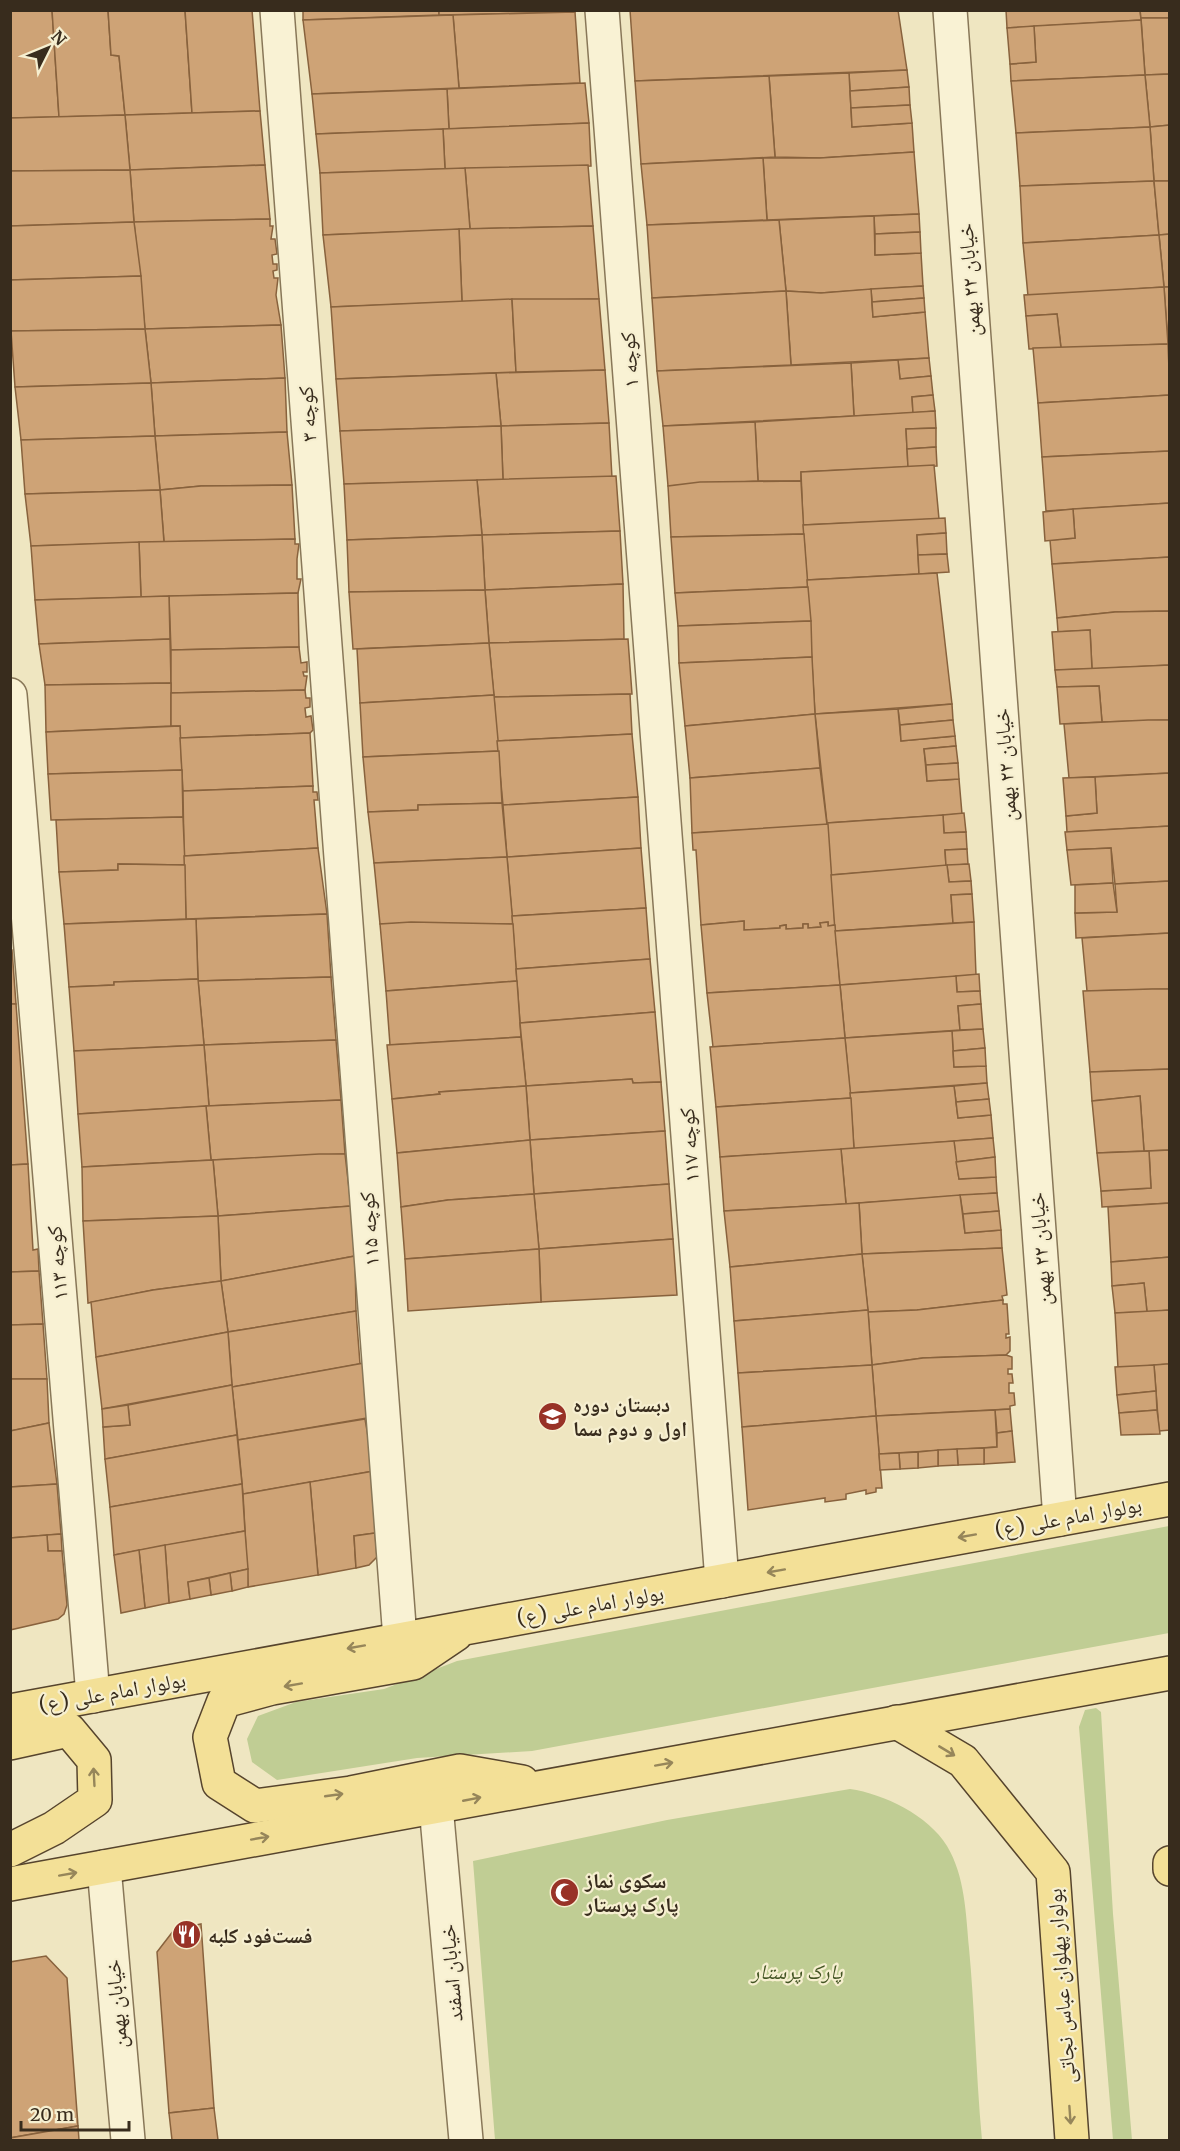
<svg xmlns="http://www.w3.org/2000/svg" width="1180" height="2151" viewBox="0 0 1180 2151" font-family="Merriweather,'Noto Naskh Arabic',serif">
	<rect width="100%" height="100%" fill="#efe6c1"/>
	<g fill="#c0cd94">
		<path d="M1169 1526V1633L532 1751 417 1758 277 1780 252 1762 247 1739 258 1716 296 1702 384 1689 457 1661Z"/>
		<path d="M1096 1708 1101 1712 1113 1914 1132 2140H1113L1079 1727 1085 1710Z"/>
		<path d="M850 1789C884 1794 928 1815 947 1846 965 1876 966 1914 969 1948 975 2012 976 2077 982 2140H495L473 1861 667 1820Z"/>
	</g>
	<g fill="#cea376" stroke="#88623d" stroke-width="1.5">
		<path d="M10 10H52L59 117 10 118Z"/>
		<path d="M52 10H108L111 55 119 56 125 115 59 117Z"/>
		<path d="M108 10H185L192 113 125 115 119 56 111 55Z"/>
		<path d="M185 10H252L260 111 192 113Z"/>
		<path d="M303 10H439V15L303 20Z"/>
		<path d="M439 10H575V12L439 15Z"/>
		<path d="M630 10H898L907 70 635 81Z"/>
		<path d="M1006 10H1140L1141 20 1007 28Z"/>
		<path d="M1140 10H1170V18H1141Z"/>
		<path d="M575 12 580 83 459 88 453 15Z"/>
		<path d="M453 15 459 88 312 94 303 20Z"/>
		<path d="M1141 18H1170V74L1145 75Z"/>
		<path d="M1141 20 1145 75 1011 81 1010 64 1036 62 1034 26Z"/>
		<path d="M1034 26 1036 62 1010 64 1007 28Z"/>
		<path d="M907 70 909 87 850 91 849 73Z"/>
		<path d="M849 73 852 127 912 123 914 152 820 158 775 157 769 76Z"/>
		<path d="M1170 74V125L1150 127 1145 75Z"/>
		<path d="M1145 75 1150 127 1016 133 1011 81Z"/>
		<path d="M769 76 775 157 641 164 635 81Z"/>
		<path d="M585 83 589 123 449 129 447 89Z"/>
		<path d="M909 87 910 105 851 108 850 91Z"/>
		<path d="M447 89 449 129 316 134 312 94Z"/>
		<path d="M910 105 912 123 852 127 851 108Z"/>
		<path d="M260 111 265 165 130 170 125 115Z"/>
		<path d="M125 115 130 170 10 171V118Z"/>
		<path d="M589 123 591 166 445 169 443 129Z"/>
		<path d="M1170 125V181H1154L1150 127Z"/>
		<path d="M1150 127 1154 181 1020 186 1016 133Z"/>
		<path d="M443 129 445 169 320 173 316 134Z"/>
		<path d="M914 152 919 214 767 220 763 158H820Z"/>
		<path d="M763 158 767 220 647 225 641 164Z"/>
		<path d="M265 165 270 219 134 222 130 170Z"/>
		<path d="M588 165 593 226 470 229 465 168Z"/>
		<path d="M465 168 470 229 323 235 320 173Z"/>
		<path d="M130 170 134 222 10 226V171Z"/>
		<path d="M1154 181 1159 235 1023 243 1020 186Z"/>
		<path d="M1154 181H1170V234L1159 235Z"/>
		<path d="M919 214 920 232 875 234 874 216Z"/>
		<path d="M874 216 875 255 921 253 923 286 821 293 786 291 779 220Z"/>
		<path d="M270 219V226H273L271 239H275L277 254 272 255 273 264H277V270L273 271 274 278H278L276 295 281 325 145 329 134 222Z"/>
		<path d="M779 220 786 291 652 298 647 225Z"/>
		<path d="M134 222 141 276 10 280V226Z"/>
		<path d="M593 226 599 299 462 302 459 229Z"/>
		<path d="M459 229 462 302 331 307 323 235Z"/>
		<path d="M920 232 921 253 875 255V234Z"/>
		<path d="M1170 234V287H1164L1159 235Z"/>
		<path d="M1159 235 1164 287 1028 296 1023 243Z"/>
		<path d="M141 276 145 329 11 331 10 280Z"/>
		<path d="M923 286 924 298 872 302 871 289Z"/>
		<path d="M1164 287H1170L1168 344Z"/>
		<path d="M1164 287 1168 344 1061 348 1057 314 1026 316 1024 295Z"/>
		<path d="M871 289 873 317 925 312 929 358 791 365 786 291 821 293Z"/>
		<path d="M786 291 791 365 657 371 652 298Z"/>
		<path d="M924 298 925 312 873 317 872 302Z"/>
		<path d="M512 299 516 372 336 379 331 307Z"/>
		<path d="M512 299H599L605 370 516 372Z"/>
		<path d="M1057 314 1061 348 1029 349 1026 316Z"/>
		<path d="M281 325 285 378 151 383 145 329Z"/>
		<path d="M145 329 151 383 15 387 11 331Z"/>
		<path d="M1168 344 1170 395 1038 403 1033 348Z"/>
		<path d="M929 358 931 376 900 379 898 360Z"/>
		<path d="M898 360 900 379 931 376 933 395 912 397 913 413 854 416 851 363Z"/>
		<path d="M851 363 854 416 663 426 657 371Z"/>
		<path d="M605 370 609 423 501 426 496 373Z"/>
		<path d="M496 373 501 426 340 431 336 379Z"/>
		<path d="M285 378 287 432 155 436 151 383Z"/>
		<path d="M151 383 155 436 21 440 15 387Z"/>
		<path d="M933 395 935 411 913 413 912 397Z"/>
		<path d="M1170 395V451L1042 457 1038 403Z"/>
		<path d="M935 411 936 428 906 429 908 467 801 472V481H758L755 422Z"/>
		<path d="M755 422 758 481 668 486 663 426Z"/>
		<path d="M609 423 612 478 503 480 501 426Z"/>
		<path d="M501 426 503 480 344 484 340 431Z"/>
		<path d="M936 428V447L907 449 906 429Z"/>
		<path d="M287 432 292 485 201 486 160 490 155 436Z"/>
		<path d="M155 436 160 490 25 494 21 440Z"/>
		<path d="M936 447 937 466 908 467 907 449Z"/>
		<path d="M1170 451V503L1046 511 1042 457Z"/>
		<path d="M934 465 939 519 803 525 801 472Z"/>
		<path d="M616 476 620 531 482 535 477 480Z"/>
		<path d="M477 480 482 535 347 540 344 484Z"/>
		<path d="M801 481 804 534 671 537 668 486 700 482Z"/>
		<path d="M292 485 295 539 164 542 160 490 201 486Z"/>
		<path d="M160 490 164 542 31 546 25 494Z"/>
		<path d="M1170 503V557L1052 564 1050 540 1075 538 1073 509Z"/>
		<path d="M1073 509 1075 538 1045 541 1043 512Z"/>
		<path d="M945 518 946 533 917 535 919 574 807 580 803 525Z"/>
		<path d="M620 531 623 584 485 590 482 535Z"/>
		<path d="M946 533 947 554 918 555 917 535Z"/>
		<path d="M804 534 808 587 675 593 671 537Z"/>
		<path d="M482 535 485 590 349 592 347 540Z"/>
		<path d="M295 539V544H299L297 559V579H301L298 593 141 597 139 542Z"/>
		<path d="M139 542 141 597 35 600 31 546Z"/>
		<path d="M947 554 949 572 919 574 918 555Z"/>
		<path d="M1170 557V611L1115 612 1057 618 1052 564Z"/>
		<path d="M937 573 952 704 815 714 807 580Z"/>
		<path d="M623 584 624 639 489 643 485 590Z"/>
		<path d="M808 587 811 621 678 626 675 593Z"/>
		<path d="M485 590 489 643 353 649 349 592Z"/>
		<path d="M298 593 299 647 171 650 169 596Z"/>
		<path d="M169 596 170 639 39 644 35 600Z"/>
		<path d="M1169 611 1170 665 1092 669 1090 630 1058 632 1057 618 1115 612Z"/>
		<path d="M811 621 812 657 679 663 678 626Z"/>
		<path d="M1090 630 1092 669 1055 670 1052 632Z"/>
		<path d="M170 639 171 683 45 685 39 644Z"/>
		<path d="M628 639 632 694 494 697 489 643Z"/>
		<path d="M489 643 494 695 360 703 357 649Z"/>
		<path d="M299 647 301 663 307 662V672H303L304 676H307L305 690 171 693V650Z"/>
		<path d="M812 657 815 714 685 726 679 663Z"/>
		<path d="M1170 665V720L1102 722 1099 686 1057 687 1055 670Z"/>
		<path d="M171 683V726L46 732 45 685Z"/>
		<path d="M1099 686 1102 722 1060 724 1057 687Z"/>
		<path d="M305 690 306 698H310V707L305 708 306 717 311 716 313 730 310 733 180 738V726H171V693Z"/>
		<path d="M630 694 632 734 497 741 494 697Z"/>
		<path d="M494 695 499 751 363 757 360 703Z"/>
		<path d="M952 704 953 720 900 725 898 709Z"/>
		<path d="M898 709 901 741 955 736 956 746 924 749 927 781 959 779 962 814 827 823 815 714Z"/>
		<path d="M815 714 820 768 690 778 685 726Z"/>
		<path d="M953 720 955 736 901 741 900 725Z"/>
		<path d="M1148 720H1170V773L1069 778 1064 724Z"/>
		<path d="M180 726 182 770 48 774 46 732Z"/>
		<path d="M310 733 313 786 183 791 180 738Z"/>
		<path d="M632 734 638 797 503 805 497 741Z"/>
		<path d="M956 746 958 763 926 765 924 749Z"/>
		<path d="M499 751 502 803 418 805V810L368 812 363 757Z"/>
		<path d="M958 763 959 779 927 781 926 765Z"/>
		<path d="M820 768 827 825 692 833 690 778Z"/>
		<path d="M182 770 183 817 51 820 48 774Z"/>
		<path d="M1170 773V826L1067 832 1066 816 1097 813 1095 777Z"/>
		<path d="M1095 777 1097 813 1066 816 1063 778Z"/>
		<path d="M313 786V792H317L318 800H314L318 848 184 856 183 791Z"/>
		<path d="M638 797 641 848 507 857 503 805Z"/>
		<path d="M502 803 507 857 374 863 368 812 418 810V805Z"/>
		<path d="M964 813 966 832 944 833 943 815Z"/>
		<path d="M943 815 944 833 966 832 967 849 945 850 946 866 831 875 827 823Z"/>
		<path d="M183 817 185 865 118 864V870L59 872 56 820Z"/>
		<path d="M828 824 835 925 828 926V922L820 923 821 927 808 928V924H803V928L786 929V925L780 926V928L744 930V921L701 925 696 850H693L692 833Z"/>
		<path d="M1170 826V881L1115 884 1111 848 1067 850 1065 832Z"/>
		<path d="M318 848 327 914 186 919 184 856Z"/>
		<path d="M641 848 646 908 512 916 507 857Z"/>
		<path d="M1111 848 1113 883 1071 885 1067 850Z"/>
		<path d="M967 849 968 864 946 866 945 850Z"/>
		<path d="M507 857 513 924H380L374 863Z"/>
		<path d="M118 864 185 865 186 919 64 924 59 872 118 870Z"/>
		<path d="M969 864 971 881 949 882 947 865Z"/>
		<path d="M947 865 949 882 971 881 972 894 951 895 953 923 835 931 831 875Z"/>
		<path d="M1170 881V933L1076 938 1075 913 1117 912 1115 884Z"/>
		<path d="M1113 883 1117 912 1075 913V885Z"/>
		<path d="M972 894 974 922 953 923 951 895Z"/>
		<path d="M646 908 650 959 516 969 512 916Z"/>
		<path d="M327 914 331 977 198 981 196 919Z"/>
		<path d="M196 919 198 979 114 982V985L69 987 64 924Z"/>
		<path d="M744 921V930L780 928V926L786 925V929L803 928V924H808V928L821 927 820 923 828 922V926L835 925 840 985 707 993 701 925Z"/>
		<path d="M411 922 513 924 517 981 386 991 380 924Z"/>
		<path d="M974 922 976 975 840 985 835 931Z"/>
		<path d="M1170 933V989L1087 991 1082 938Z"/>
		<path d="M10 950H12L16 1004H10Z"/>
		<path d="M650 959 655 1012 520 1023 516 969Z"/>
		<path d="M979 974 980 991 957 992 956 976Z"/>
		<path d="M956 976 957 992 980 991 981 1004 958 1006 960 1030 845 1038 840 985Z"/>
		<path d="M331 977 336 1040 204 1045 198 981Z"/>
		<path d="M198 979 204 1045 74 1051 69 987 114 985V982Z"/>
		<path d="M517 981 521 1037 390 1045 386 991Z"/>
		<path d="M840 985 845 1038 713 1047 707 993Z"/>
		<path d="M1152 989H1170V1069L1090 1072 1083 991Z"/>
		<path d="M10 1004H16L28 1164 10 1165Z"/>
		<path d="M981 1004 983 1029 960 1030 958 1006Z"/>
		<path d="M655 1012 661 1082 633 1083 632 1079 526 1086 520 1023Z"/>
		<path d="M983 1029 985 1048 953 1051 952 1031Z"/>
		<path d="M952 1031 954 1067 986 1066 987 1083 850 1093 845 1038Z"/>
		<path d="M521 1037 526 1086 439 1092 440 1094 392 1099 387 1045Z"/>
		<path d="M845 1038 851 1098 716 1107 710 1047Z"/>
		<path d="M336 1040 341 1100 209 1106 204 1045Z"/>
		<path d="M204 1045 209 1106 78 1114 74 1051Z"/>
		<path d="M985 1048 986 1066 954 1067 953 1051Z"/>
		<path d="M1170 1069V1150L1144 1151 1140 1096 1092 1101 1090 1072Z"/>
		<path d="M632 1079 633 1083 661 1082 665 1131 530 1140 526 1086Z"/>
		<path d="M987 1083 989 1099 956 1102 954 1086Z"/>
		<path d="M526 1086 530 1140 397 1153 392 1099 440 1094 439 1092Z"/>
		<path d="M954 1086 958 1118 991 1115 993 1138 854 1149 850 1093Z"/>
		<path d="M1140 1096 1144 1151 1097 1153 1092 1101Z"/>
		<path d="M851 1098 854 1149 720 1157 716 1107Z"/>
		<path d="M989 1099 991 1115 958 1118 956 1102Z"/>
		<path d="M341 1100 345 1154 211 1160 206 1106Z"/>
		<path d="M206 1106 211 1160 82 1167 78 1114Z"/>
		<path d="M665 1131 669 1184 534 1194 530 1140Z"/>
		<path d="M993 1138 995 1157 956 1162 954 1141Z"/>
		<path d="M530 1140 534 1194 448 1200 401 1207 397 1153Z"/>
		<path d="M954 1141 959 1179 996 1177 997 1193 846 1204 841 1149Z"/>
		<path d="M841 1149 846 1204 724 1211 720 1157Z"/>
		<path d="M1170 1150V1203L1102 1207 1101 1191 1151 1188 1149 1151Z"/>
		<path d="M1149 1151 1151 1188 1101 1191 1097 1153Z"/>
		<path d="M319 1154H345L351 1206 218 1216 213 1160Z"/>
		<path d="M995 1157 996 1177 959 1179 956 1162Z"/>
		<path d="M213 1160 218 1216 83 1221 82 1167Z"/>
		<path d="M28 1164 33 1250 38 1249 39 1271 10 1272V1165Z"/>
		<path d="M669 1184 673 1239 539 1249 534 1194Z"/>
		<path d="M997 1193 999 1211 963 1214 960 1195Z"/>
		<path d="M534 1194 539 1249 405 1259 401 1207 448 1200Z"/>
		<path d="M960 1195 965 1233 1001 1230 1002 1248 862 1254 859 1203Z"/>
		<path d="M859 1203 862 1254 730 1267 724 1211Z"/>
		<path d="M1170 1203V1257L1111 1262 1108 1207Z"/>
		<path d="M351 1206 355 1256 221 1281 218 1216Z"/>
		<path d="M999 1211 1001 1230 965 1233 963 1214Z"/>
		<path d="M218 1216 221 1281 153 1290 88 1303 83 1221Z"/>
		<path d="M673 1239 677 1295 541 1302 539 1249Z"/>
		<path d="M1002 1248 1007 1295 1002 1296 1003 1300 917 1310 868 1312 862 1254Z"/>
		<path d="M539 1249 541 1302 408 1311 405 1259Z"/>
		<path d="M862 1254 868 1310 734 1321 730 1267Z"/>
		<path d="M355 1256 356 1311 228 1332 221 1281Z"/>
		<path d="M1170 1257V1310L1147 1312 1144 1283 1112 1286 1111 1262Z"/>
		<path d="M39 1271 43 1324 10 1325V1272Z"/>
		<path d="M221 1281 228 1332 96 1357 91 1302 153 1290Z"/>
		<path d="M1144 1283 1147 1312 1115 1313 1112 1286Z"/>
		<path d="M1003 1300V1304H1007L1009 1334H1006V1338L1010 1337V1351L1006 1355 923 1358 872 1365 868 1312 917 1310Z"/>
		<path d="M868 1310 872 1365 738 1373 734 1321Z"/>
		<path d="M1170 1310V1364L1118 1368 1115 1313Z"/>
		<path d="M356 1311 360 1364 232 1387 228 1332Z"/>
		<path d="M43 1324 47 1379H10V1325Z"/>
		<path d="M228 1332 232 1385 102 1409 96 1357Z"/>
		<path d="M1006 1355 1012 1357V1369H1008V1374H1012L1013 1383H1009V1393H1014L1015 1405 1010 1406V1409L876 1416 872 1365 923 1358Z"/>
		<path d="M364 1363 367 1418 238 1440 232 1387Z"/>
		<path d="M1166 1364H1170V1430L1159 1431 1154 1365Z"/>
		<path d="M872 1365 876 1416 742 1427 738 1373Z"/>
		<path d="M1154 1365 1156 1391 1117 1395 1115 1367Z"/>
		<path d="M10 1379H47L49 1423 10 1431Z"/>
		<path d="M232 1385 237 1435 105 1459 103 1427 130 1425 128 1405Z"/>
		<path d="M1156 1391 1157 1410 1119 1413 1117 1395Z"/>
		<path d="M128 1405 130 1425 103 1427 102 1409Z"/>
		<path d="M1010 1409 1012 1431 997 1433 995 1410Z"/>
		<path d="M995 1410 997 1447 879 1454 876 1416Z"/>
		<path d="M1157 1410 1160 1434 1121 1435 1119 1413Z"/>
		<path d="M876 1416 882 1488H876V1492L866 1494V1490L846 1494V1499L825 1502V1498L748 1510 742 1427Z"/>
		<path d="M365 1419 374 1471 243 1494 238 1440Z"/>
		<path d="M49 1423 57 1484 10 1487V1431Z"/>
		<path d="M1012 1431 1015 1462 984 1464V1448L997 1447V1433Z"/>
		<path d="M237 1435 242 1484 110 1507 105 1459Z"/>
		<path d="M984 1448V1464L958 1465 957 1449Z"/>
		<path d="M957 1449 958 1465 938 1466V1450Z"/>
		<path d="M938 1450V1466L918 1468V1452Z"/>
		<path d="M918 1452V1468L900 1469 899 1453Z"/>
		<path d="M899 1453 900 1469 880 1470 879 1454Z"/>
		<path d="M374 1471 375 1533 354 1536 356 1568 318 1575 310 1482Z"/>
		<path d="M310 1482 318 1575 248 1587 243 1494Z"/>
		<path d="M57 1484 61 1534 10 1538V1487Z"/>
		<path d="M242 1484 245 1531 114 1555 110 1507Z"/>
		<path d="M245 1531 248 1569 188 1582 190 1599 169 1603 165 1545Z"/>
		<path d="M375 1533 377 1557 369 1565 356 1568 354 1536Z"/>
		<path d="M61 1534 62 1551H48L47 1535Z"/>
		<path d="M47 1535 48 1551H62L67 1605 64 1614 58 1619 10 1630V1538Z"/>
		<path d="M165 1545 169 1603 145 1608 139 1550Z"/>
		<path d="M139 1550 145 1608 121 1613 114 1555Z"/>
		<path d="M248 1569V1587L232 1591 230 1573Z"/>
		<path d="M230 1573 232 1591 211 1595 209 1578Z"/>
		<path d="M209 1578 211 1595 190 1599 188 1582Z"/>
		<path d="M201 1924 214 2108 169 2113 157 1952 174 1930Z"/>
		<path d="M46 1956 67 1978 78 2126 10 2138V1962Z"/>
		<path d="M214 2108 218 2140H172L169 2113Z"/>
		<path d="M78 2126 79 2140H10V2138Z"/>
	</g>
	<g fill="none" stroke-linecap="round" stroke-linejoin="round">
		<defs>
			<g id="minor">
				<path d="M277 10 400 1639"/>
				<path d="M602 10 722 1581"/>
				<path d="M950 10 1060 1519"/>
				<path d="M10 695 93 1696"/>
				<path d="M436 1806 466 2140"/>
				<path d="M104 1867 128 2140"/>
			</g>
			<g id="major">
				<path d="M456 1634 413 1663 272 1688 224 1701 210 1737 219 1783 255 1806 351 1793 460 1771 522 1782"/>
				<path d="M10 1711 1170 1499"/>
				<path d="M897 1722 963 1761 1053 1872 1072 2140"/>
				<path d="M10 1743 69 1730 94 1760 95 1800 54 1828 10 1850"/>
				<path d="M1170 1863V1869"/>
				<path d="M10 1884 1170 1673"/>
			</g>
		</defs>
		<use href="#minor" stroke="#887758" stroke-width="36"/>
		<use href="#major" stroke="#56442d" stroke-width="36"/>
		<use href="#minor" stroke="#f9f2d4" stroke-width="33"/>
		<use href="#major" stroke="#f3e097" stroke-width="33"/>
	</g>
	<defs><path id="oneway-shaft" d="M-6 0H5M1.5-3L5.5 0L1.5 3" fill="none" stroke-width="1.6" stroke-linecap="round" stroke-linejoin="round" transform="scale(1.5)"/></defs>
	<g stroke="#96865a">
		<use href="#oneway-shaft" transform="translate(967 1536) rotate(170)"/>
		<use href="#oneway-shaft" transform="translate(776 1571) rotate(170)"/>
		<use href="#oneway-shaft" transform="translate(356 1647) rotate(170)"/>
		<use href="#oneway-shaft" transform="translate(293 1685) rotate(170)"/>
		<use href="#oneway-shaft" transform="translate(947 1751) rotate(31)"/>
		<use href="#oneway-shaft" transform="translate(664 1764) rotate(-10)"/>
		<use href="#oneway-shaft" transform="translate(94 1777) rotate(-93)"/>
		<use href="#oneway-shaft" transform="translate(334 1795) rotate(-8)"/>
		<use href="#oneway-shaft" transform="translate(472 1799) rotate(-11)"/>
		<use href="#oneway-shaft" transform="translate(260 1838) rotate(-10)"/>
		<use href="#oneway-shaft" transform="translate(68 1874) rotate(-10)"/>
		<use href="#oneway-shaft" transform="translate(1070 2115) rotate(86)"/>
	</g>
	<defs>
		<symbol id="school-disc" viewBox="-11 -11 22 22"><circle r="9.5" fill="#983227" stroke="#f6efd0"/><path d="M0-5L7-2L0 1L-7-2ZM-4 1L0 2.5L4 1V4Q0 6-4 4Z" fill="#fff"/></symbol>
		<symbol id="mosque-disc" viewBox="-11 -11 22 22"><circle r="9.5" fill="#983227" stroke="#f6efd0"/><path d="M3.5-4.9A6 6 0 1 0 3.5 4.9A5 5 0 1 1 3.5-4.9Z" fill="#fff"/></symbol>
		<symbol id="restaurant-disc" viewBox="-11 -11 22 22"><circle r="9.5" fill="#983227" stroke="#f6efd0"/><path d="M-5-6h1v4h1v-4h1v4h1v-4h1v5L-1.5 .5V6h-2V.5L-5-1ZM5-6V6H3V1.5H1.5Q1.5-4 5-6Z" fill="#fff"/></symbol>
	</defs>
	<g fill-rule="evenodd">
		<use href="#school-disc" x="536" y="1400" width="33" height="33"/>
		<use href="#mosque-disc" x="548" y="1876" width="33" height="33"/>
		<use href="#restaurant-disc" x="170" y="1918" width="33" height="33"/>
	</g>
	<g text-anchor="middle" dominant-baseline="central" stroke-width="4.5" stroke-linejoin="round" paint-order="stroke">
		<g font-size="21" fill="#382c1d" stroke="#f6efd0">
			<text transform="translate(969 280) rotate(-94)">خیابان ۲۲ بهمن</text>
			<text transform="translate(629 360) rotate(-94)">کوچه ۱</text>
			<text transform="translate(307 414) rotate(-94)">کوچه ۳</text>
			<text transform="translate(1005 765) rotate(-94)">خیابان ۲۲ بهمن</text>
			<text transform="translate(689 1145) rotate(-94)">کوچه ۱۱۷</text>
			<text transform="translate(369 1229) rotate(-94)">کوچه ۱۱۵</text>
			<text transform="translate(1040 1249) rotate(-94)">خیابان ۲۲ بهمن</text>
			<text transform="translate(57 1263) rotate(-95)">کوچه ۱۱۳</text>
			<text transform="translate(1068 1517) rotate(-10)">بولوار امام علی (ع)</text>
			<text transform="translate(590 1605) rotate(-10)">بولوار امام علی (ع)</text>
			<text transform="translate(112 1692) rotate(-10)">بولوار امام علی (ع)</text>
			<text transform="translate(451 1973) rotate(-95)">خیابان اسفند</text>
			<text transform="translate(1061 1986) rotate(-94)">بولوار پهلوان عباس نجاتی</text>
			<text transform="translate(116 2004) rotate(-95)">خیابان بهمن</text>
		</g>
		<g font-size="21" font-weight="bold" fill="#382c1d" stroke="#f6efd0" text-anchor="start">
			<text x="573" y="1404">دبستان دوره<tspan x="573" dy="24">اول و دوم سما</tspan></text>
			<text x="585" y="1880">سکوی نماز<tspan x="585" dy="24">پارک پرستار</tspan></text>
			<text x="208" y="1935">فست‌فود کلبه</text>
		</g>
		<g font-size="21" font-style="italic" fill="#435423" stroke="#f6efd0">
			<text x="797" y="1971">پارک پرستار</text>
		</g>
	</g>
	<rect width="1180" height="2151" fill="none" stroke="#382c1d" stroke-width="24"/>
	<g transform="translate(48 48) rotate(47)" stroke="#f6efd0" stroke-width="4.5" paint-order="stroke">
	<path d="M0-4.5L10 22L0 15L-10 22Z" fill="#382c1d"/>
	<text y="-9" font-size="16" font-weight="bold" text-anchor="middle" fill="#382c1d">N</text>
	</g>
	<path d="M21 2121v9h108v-9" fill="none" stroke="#382c1d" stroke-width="3"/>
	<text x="30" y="2121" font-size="18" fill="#382c1d" stroke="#f6efd0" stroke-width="4.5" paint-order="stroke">20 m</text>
</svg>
